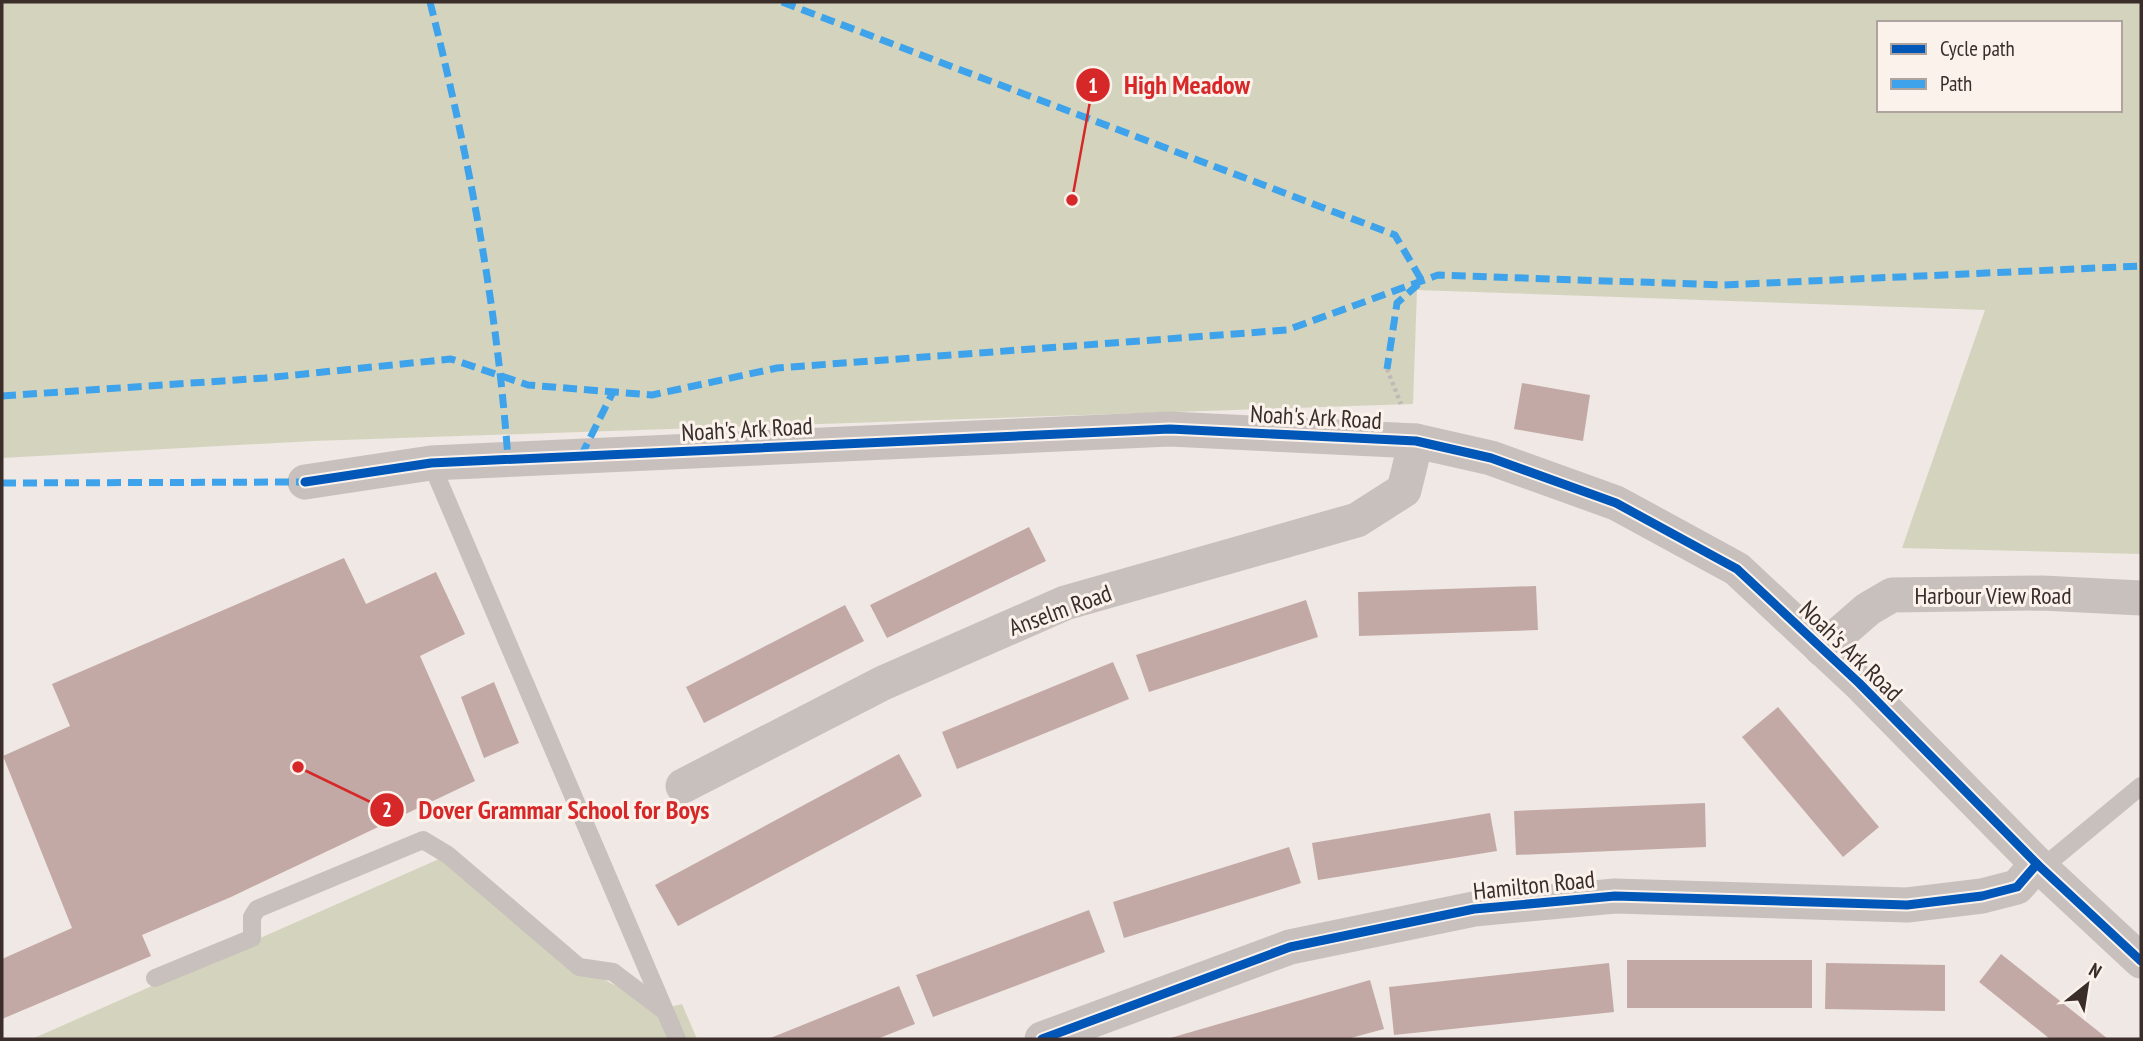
<svg xmlns="http://www.w3.org/2000/svg" width="2143" height="1041" viewBox="0 0 2143 1041" font-family="'PT Sans Narrow',sans-serif">
	<rect width="100%" height="100%" fill="#efe8e4"/>
	<g fill="#d4d4be" fill-rule="evenodd">
		<path d="M2 2H2141V554L1902 548 1985 310 1417 290 1413 404 313 441 2 458ZM1879 23H2120V110H1879Z"/>
		<path d="M448 855 579 967 662 1009 682 1004 697 1039H32Z"/>
	</g>
	<g fill="#c3a9a5">
		<path d="M1522 383 1590 395 1583 441 1514 429Z"/>
		<path d="M1029 527 1046 561 887 638 870 605Z"/>
		<path d="M344 558 366 604 436 572 465 634 420 656 475 781 231 897 142 935 151 956 2 1019V959L72 928 3 756 70 726 52 684Z"/>
		<path d="M1536 586 1538 630 1359 636 1358 592Z"/>
		<path d="M1306 600 1318 637 1149 692 1136 655Z"/>
		<path d="M845 605 864 641 704 723 686 687Z"/>
		<path d="M1113 662 1129 699 957 769 942 732Z"/>
		<path d="M494 682 519 743 484 758 461 697Z"/>
		<path d="M1778 707 1879 827 1843 857 1742 737Z"/>
		<path d="M899 754 922 796 678 926 655 885Z"/>
		<path d="M1705 803 1706 847 1516 855 1514 811Z"/>
		<path d="M1490 813 1497 851 1318 880 1312 843Z"/>
		<path d="M1289 847 1301 883 1124 938 1113 902Z"/>
		<path d="M1089 910 1105 952 933 1017 916 975Z"/>
		<path d="M2001 954 2108 1039H2050L1979 982Z"/>
		<rect x="1627" y="960" width="185" height="48"/>
		<path d="M1609 963 1614 1012 1394 1035 1389 987Z"/>
		<path d="M1826 963 1945 965V1011L1825 1009Z"/>
		<path d="M1370 980 1384 1029 1347 1039H1167Z"/>
		<path d="M899 986 915 1024 877 1039H768Z"/>
	</g>
	<g fill="none" stroke-linecap="round" stroke-linejoin="round">
		<path stroke="#c1b9b5" stroke-width="4.5" stroke-dasharray="3.5 3.5" stroke-linecap="butt" d="M1387 369 1401 404"/>
		<g stroke="#c8c0bc" stroke-width="18">
			<path d="M431 463 677 1039"/>
			<path d="M2042 868 2141 786"/>
			<path d="M155 978 252 938V917L257 909 423 840 448 855 579 967 613 972 662 1009"/>
		</g>
		<g stroke="#c8c0bc" stroke-width="35">
			<path d="M305 482 431 463 1170 429 1416 441 1491 458 1616 503 1737 569 1859 683 2037 864 2141 961"/>
			<path d="M1822 649 1868 609 1892 595 2042 593 2141 598"/>
			<path d="M683 786 883 683 1065 603 1357 520 1404 490 1416 441"/>
			<path d="M1042 1039 1290 947 1474 909 1615 896 1907 905 1982 896 2017 887 2037 864"/>
		</g>
		<g stroke="#3fa3eb" stroke-width="7" stroke-dasharray="14 7" stroke-linecap="butt">
			<path d="M430 2C468 152 497 305 508 459"/>
			<path d="M782 2 1395 235 1422 281 1397 303 1387 369"/>
			<path d="M2 396 265 378 451 359 528 385 652 395 777 368 1287 330 1438 275 1723 285 2141 266"/>
			<path d="M581 456 613 392"/>
			<path d="M2 483 305 482"/>
		</g>
		<defs>
			<g id="cycleway">
				<path d="M305 482 431 463 1170 429 1416 441 1491 458 1616 503 1737 569 1859 683 2037 864 2141 961"/>
				<path d="M1042 1039 1290 947 1474 909 1615 896 1907 905 1982 896 2017 887 2037 864"/>
			</g>
		</defs>
		<use href="#cycleway" stroke="#fbf2ec" stroke-width="13"/>
		<use href="#cycleway" stroke="#0057b8" stroke-width="9"/>
	</g>
	<g text-anchor="middle" dominant-baseline="central" stroke-width="6" stroke-linejoin="round" paint-order="stroke">
		<g font-size="24" fill="#3a2d2a" stroke="#fbf2ec">
			<text transform="translate(1316 417) rotate(3)">Noah's Ark Road</text>
			<text transform="translate(747 429) rotate(-3)">Noah's Ark Road</text>
			<text x="1993" y="595">Harbour View Road</text>
			<text transform="translate(1060 610) rotate(-20)">Anselm Road</text>
			<text transform="translate(1851 651) rotate(44)">Noah's Ark Road</text>
			<text transform="translate(1534 885) rotate(-6)">Hamilton Road</text>
		</g>
	</g>
	<path fill="none" stroke="#d62828" stroke-width="2.5" d="M1072 200L1093 85M298 767L387 810"/>
	<g fill="#d62828" stroke="#fbf2ec" stroke-width="2.5">
		<circle cx="1072" cy="200" r="7"/>
		<circle cx="298" cy="767" r="7"/>
		<circle cx="1093" cy="85" r="18"/>
		<circle cx="387" cy="810" r="18"/>
	</g>
	<g font-size="21" text-anchor="middle" font-weight="bold" fill="#fff">
		<text x="1093" y="93">1</text>
		<text x="387" y="817">2</text>
	</g>
	<g font-size="26" text-anchor="middle" font-weight="bold" fill="#d62828" stroke="#fbf2ec" stroke-width="6" stroke-linejoin="round" paint-order="stroke">
		<text x="1187" y="94">High Meadow</text>
		<text x="564" y="819">Dover Grammar School for Boys</text>
	</g>
	<rect width="2143" height="1041" fill="none" stroke="#3a2d2a" stroke-width="7"/>
	<rect x="1877" y="21" width="245" height="91" fill="#fbf2ec" stroke="#aea39e" stroke-width="2"/>
	<rect x="1891" y="44" width="35" height="10" fill="#0057b8" stroke="#aea39e" stroke-width="2"/>
	<text x="1940" y="56" font-size="21" fill="#3a2d2a">Cycle path</text>
	<rect x="1891" y="79" width="35" height="10" fill="#3fa3eb" stroke="#aea39e" stroke-width="2"/>
	<text x="1940" y="91" font-size="21" fill="#3a2d2a">Path</text>
	<g transform="translate(2087 985) rotate(30)" stroke="#fbf2ec" stroke-width="5" paint-order="stroke">
	<path d="M0-5L12 26L0 18L-12 26Z" fill="#3a2d2a"/>
	<text y="-10" font-size="19" font-weight="bold" text-anchor="middle" fill="#3a2d2a">N</text>
	</g>
</svg>
